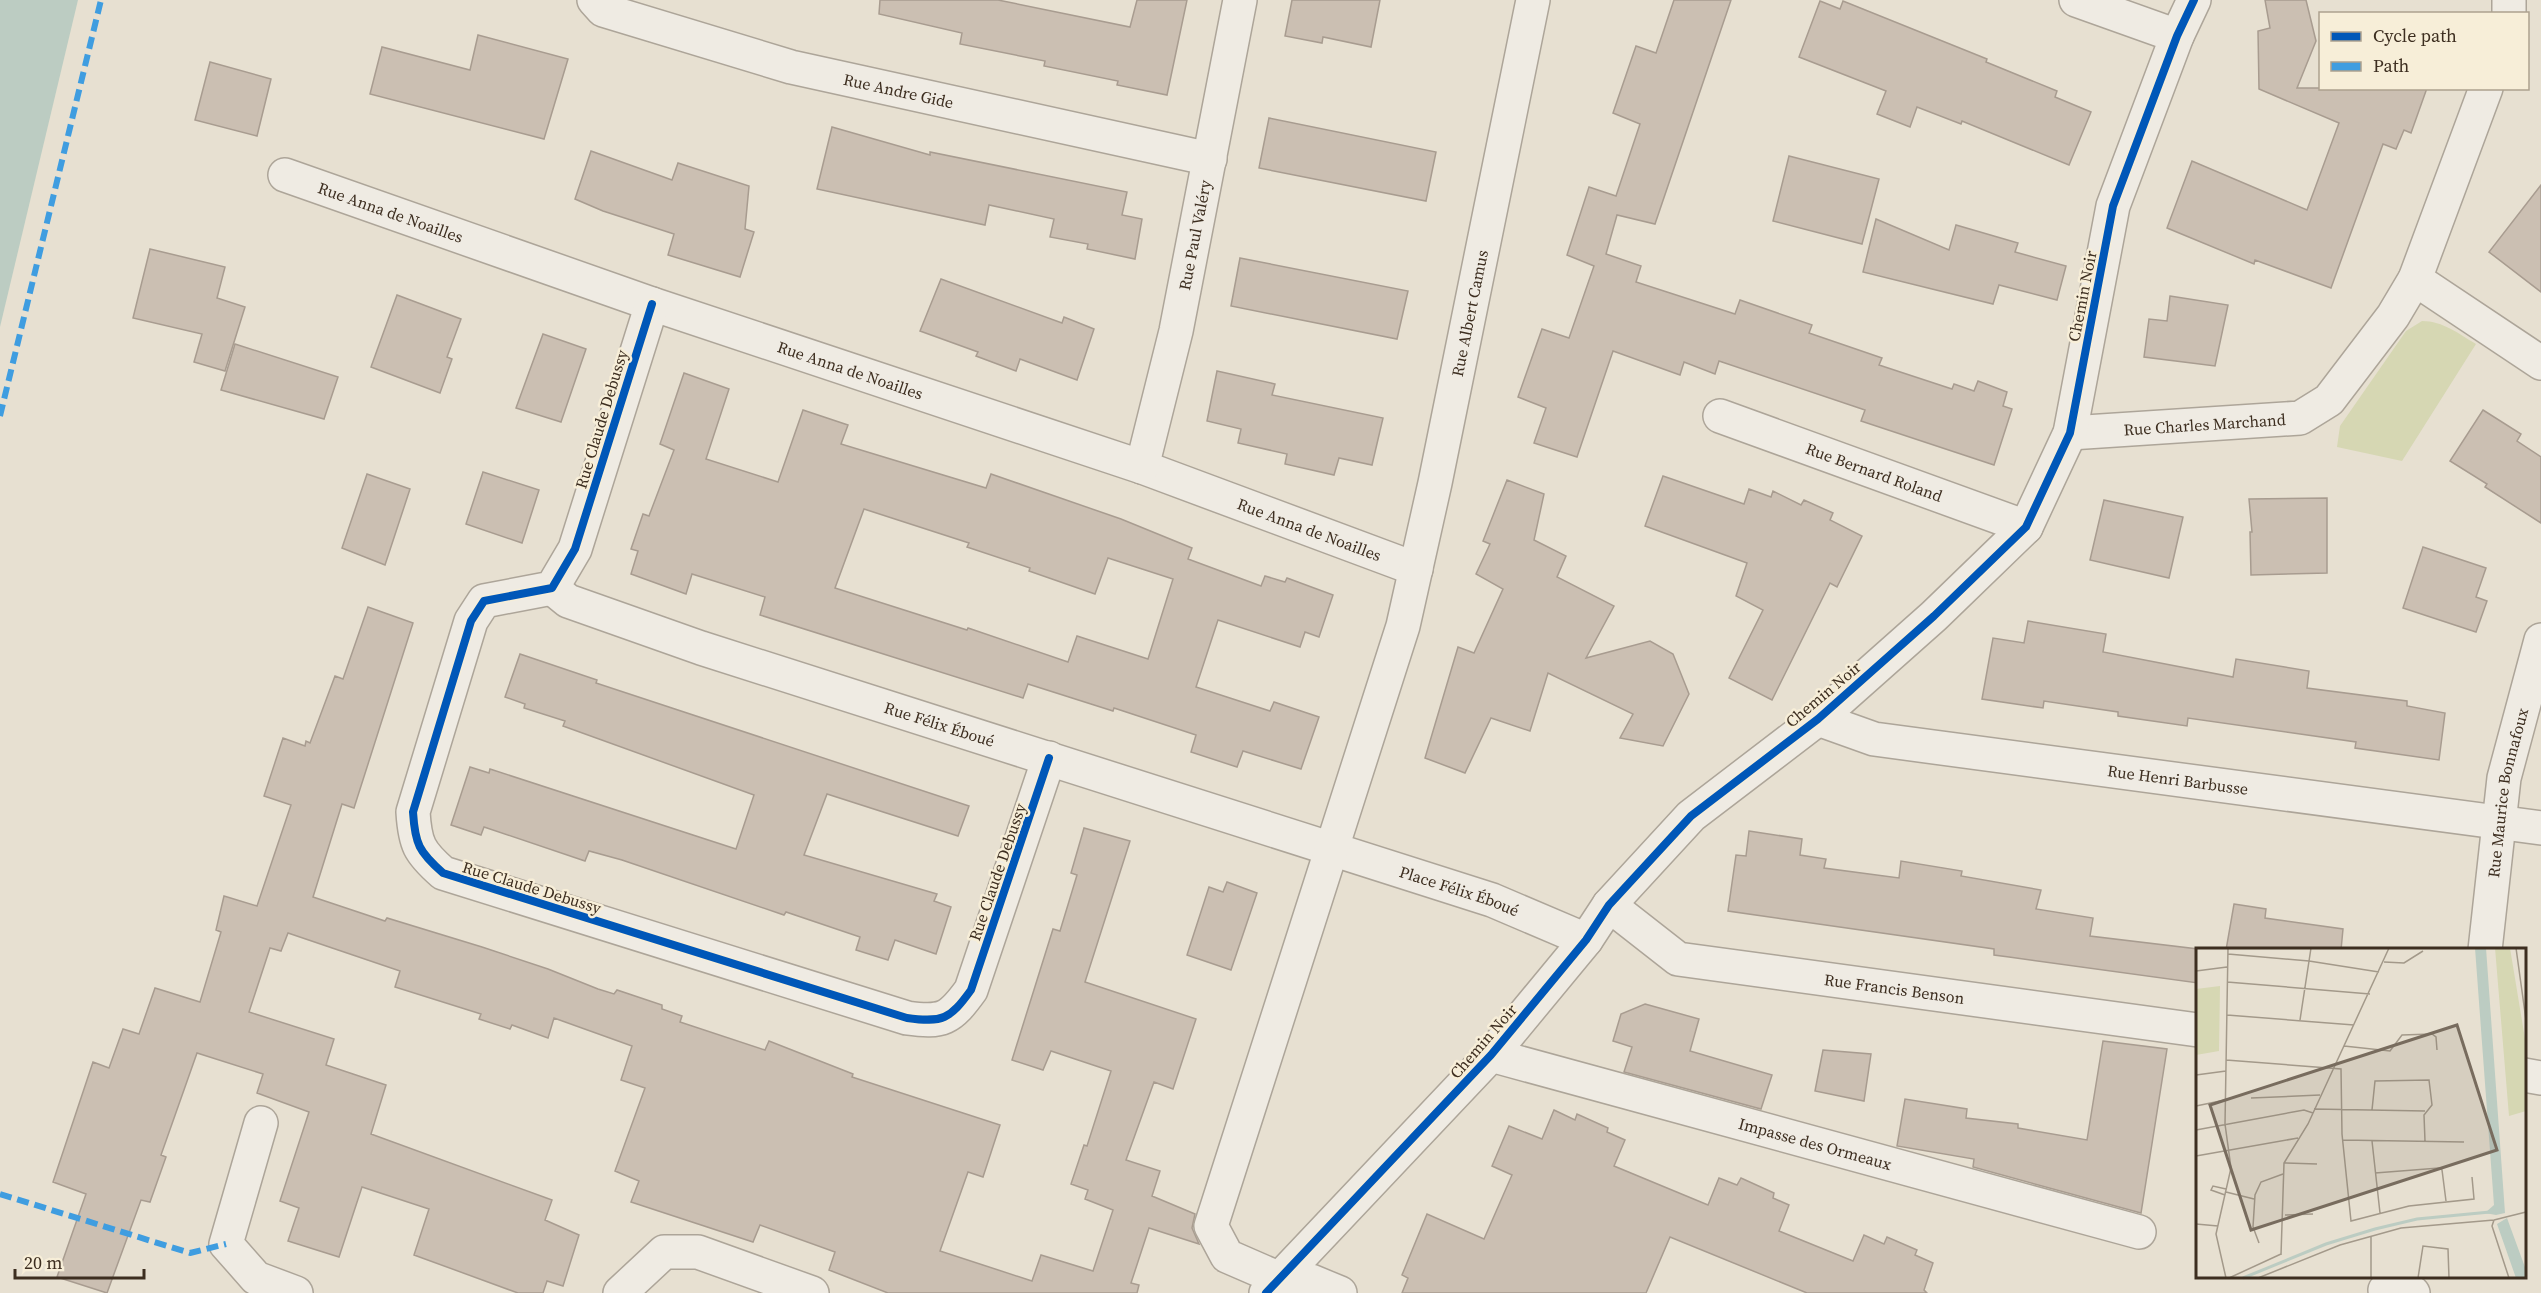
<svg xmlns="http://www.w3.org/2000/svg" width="2541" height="1293" viewBox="0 0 2541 1293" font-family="'Source Serif 4',serif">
	<rect width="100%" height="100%" fill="#e7e0d1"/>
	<path fill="#d6d7b3" d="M2422 321C2443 321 2459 334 2476 344L2402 461 2337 447 2340 426 2406 331Z"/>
	<path fill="#bcccc2" d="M0 0H78L0 327Z"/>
	<g fill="#cbbfb2" stroke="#a89c90" stroke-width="1.5" fill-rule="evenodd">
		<path d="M880 0H998L1130 27 1137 0H1187L1167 95 1117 85 1118 81 1044 66 1045 61 960 44 962 33 879 14Z"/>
		<path d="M1292 0H1380L1371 47 1323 37 1322 43 1285 36Z"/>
		<path d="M1674 0H1731L1655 224 1617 215 1606 254 1641 266 1636 282 1735 314 1740 300 1812 325 1809 333 1882 358 1879 365 1952 389 1954 384 1974 391 1978 381 2007 392 2003 406 2012 409 1994 465 1861 421 1865 410 1719 361 1715 374 1684 362 1680 375 1613 351 1577 457 1534 443 1546 408 1518 397 1542 329 1569 338 1594 266 1567 255 1589 187 1616 196 1640 124 1613 113 1636 46 1656 53Z"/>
		<path d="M2265 0H2306L2316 41 2297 88H2427L2411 133 2404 130 2396 149 2383 144 2331 288 2255 260 2254 264 2167 228 2192 161 2307 210 2339 123 2259 89 2258 31 2270 28Z"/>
		<path d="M1820 1 1840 9 1843 1 1987 59 1986 62 2057 91 2055 97 2091 112 2069 165 1962 121 1961 124 1917 107 1910 127 1877 114 1886 91 1799 57Z"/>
		<path d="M478 35 568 59 544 139 370 94 382 47 470 70Z"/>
		<path d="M210 62 271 79 257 136 195 120Z"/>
		<path d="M1269 118 1436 152 1426 201 1259 168Z"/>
		<path d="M832 127 930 155V152L1127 192 1122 215 1142 219 1135 259 1087 249 1088 244 1050 237 1054 219 989 205 985 225 817 189Z"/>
		<path d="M591 151 672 180 678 163 749 186 745 229 754 232 740 277 668 255 674 234 603 211 575 199Z"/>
		<path d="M1789 156 1879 179 1862 244 1773 221Z"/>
		<path d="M2541 185V292L2489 252Z"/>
		<path d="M1876 219 1949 250 1956 225 2018 243 2015 252 2066 266 2057 300 1999 285 1993 304 1863 272Z"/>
		<path d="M150 249 225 267 217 298 245 307 225 371 194 362 202 334 133 318Z"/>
		<path d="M1240 258 1408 291 1397 339 1231 306Z"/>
		<path d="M941 279 1062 323 1064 317 1094 329 1077 380 1020 359 1016 371 976 356 978 352 920 331Z"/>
		<path d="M397 295 461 319 447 357 452 359 440 393 371 367Z"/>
		<path d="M2170 296 2228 305 2215 366 2144 357 2149 319 2167 321Z"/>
		<path d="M543 334 586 349 561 422 516 408Z"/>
		<path d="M235 344 338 377 324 419 221 390Z"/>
		<path d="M1217 371 1275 384 1272 395 1383 418 1372 465 1339 458 1334 475 1285 464 1287 454 1238 443 1241 429 1207 421Z"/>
		<path d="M684 373 729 389 706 459 778 482 803 410 848 425 841 444 986 488 991 474 1121 519 1192 548 1188 559 1261 586 1265 576 1285 582 1287 578 1333 595 1319 637 1305 632 1300 647 1218 620 1196 687 1270 711 1274 702 1319 717 1301 769 1243 751 1237 767 1191 752 1196 735 1114 708 1113 711 1028 684 1023 698 760 615 765 597 692 574 686 594 631 574 638 551 631 549 643 514 649 516 674 450 660 444ZM864 509 969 543 967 547 1030 568 1029 571 1095 594 1108 558 1173 579 1148 659 1077 636 1068 662 968 628 967 630 835 588Z"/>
		<path d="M2483 410 2521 434 2517 441 2541 457V523L2485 487 2487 484 2450 461Z"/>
		<path d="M483 472 539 490 522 543 466 524Z"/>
		<path d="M367 474 410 489 385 565 342 548Z"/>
		<path d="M1663 476 1744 504 1749 489 1771 497 1773 491 1801 505 1804 500 1833 513 1830 520 1862 536 1837 587 1830 583 1772 700 1729 678 1763 610 1736 596 1747 563 1645 526Z"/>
		<path d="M1507 480 1544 494 1534 540 1566 556 1557 577 1614 606 1586 658 1650 641 1673 654 1689 694 1663 746 1620 738 1633 714 1548 673 1530 731 1491 718 1465 773 1425 758 1458 647 1474 653 1503 589 1476 574 1490 544 1483 541Z"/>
		<path d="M2327 498V573L2251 575 2250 532H2252L2249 499Z"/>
		<path d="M2104 500 2183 517 2169 578 2090 560Z"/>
		<path d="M2423 547 2486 568 2476 597 2487 601 2476 632 2403 608Z"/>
		<path d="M368 607 413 623 354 808 342 804 313 897 385 921 387 918 482 947 548 969 598 989 614 994 617 990 662 1005V1009L682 1016 680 1022 765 1050 769 1041 853 1074 852 1077 1000 1125 983 1177 968 1172 940 1251 1032 1281 1041 1255 1093 1271 1113 1210 1085 1199 1088 1190 1071 1184 1084 1145 1087 1146 1111 1071 1051 1051 1043 1070 1012 1060 1053 929 1060 931 1077 875 1071 873 1084 828 1130 841 1085 982 1196 1019 1173 1089 1154 1082 1126 1160 1160 1171 1152 1196 1195 1214 1192 1228 1199 1244 1149 1228 1131 1283 1139 1285 1137 1293H888L829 1270 835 1252 760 1225 753 1242 631 1202 639 1181 615 1171 645 1088 621 1080 632 1046 554 1018 548 1038 512 1025 510 1029 479 1019 481 1014 395 987 400 971 288 933 281 951 270 948 249 1012 334 1039 326 1065 386 1085 371 1134 552 1200 545 1220 579 1235 563 1286 547 1281 543 1293H518L414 1255 429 1209 362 1187 339 1257 288 1241 299 1208 280 1201 309 1112 257 1093 263 1074 197 1053 161 1155 166 1157 150 1202 141 1200 107 1293 57 1277 86 1194 53 1182 93 1062 109 1068 123 1029 139 1034 155 988 200 1002 221 932 216 930 224 896 257 906 291 805 264 796 283 738 305 746 306 741 310 743 335 676 343 679Z"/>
		<path d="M2028 621 2106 634 2103 652 2233 677 2236 659 2309 671 2307 688 2407 701V706L2445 713 2439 760 2355 748 2356 742 2188 718 2187 726 2118 716V712L2044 701 2043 708 1982 699 1993 638 2024 643Z"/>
		<path d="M520 654 597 680 596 683 969 806 958 836 827 794 804 855 937 894 934 901 951 907 936 954 895 940 888 960 856 950 860 937 786 912 784 915 622 860 589 851 585 861 484 827 481 835 451 825 470 767 489 773 490 769 736 849 754 795 563 726 565 721 524 708 525 704 505 697Z"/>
		<path d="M1749 831 1802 839 1800 855 1826 859 1824 868 1899 878 1901 861 1962 871 1961 876 2041 890 2036 909 2093 918 2090 936 2198 949V983L2009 957 1994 955V949L1728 911 1736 855 1746 856Z"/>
		<path d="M1227 882 1257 893 1231 970 1187 955 1209 887 1223 892Z"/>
		<path d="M2234 904 2266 909 2265 918 2343 929 2341 950H2226Z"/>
		<path d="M1645 1004 1699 1019 1690 1051 1772 1075 1761 1109 1624 1072 1632 1047 1613 1041 1621 1014Z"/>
		<path d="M2103 1041 2167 1049 2141 1213 1973 1167 1974 1159 1897 1146 1905 1099 1967 1109 1966 1118 2018 1124V1128L2087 1140Z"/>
		<path d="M1823 1050 1871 1054 1864 1101 1815 1091Z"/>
		<path d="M1554 1110 1575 1120 1577 1114 1608 1128 1607 1132 1625 1140 1614 1166 1708 1205 1719 1178 1737 1185 1741 1178 1774 1193 1773 1198 1789 1205 1779 1231 1853 1261 1864 1235 1884 1244 1887 1237 1917 1250 1915 1255 1933 1263 1924 1290 1927 1293H1807L1670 1237 1646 1293H1402L1408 1278 1402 1275 1427 1214 1484 1239 1512 1175 1492 1166 1509 1126 1542 1139Z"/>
	</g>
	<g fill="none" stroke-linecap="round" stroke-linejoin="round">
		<defs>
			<g id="minor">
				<path id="s1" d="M594 0 603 10 791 67 1210 159"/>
				<path d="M2076 0 2177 36"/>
				<path d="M2509 0V14"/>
				<path id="s2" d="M285 175 652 304 1142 467 1416 569"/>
				<path d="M2415 279 2541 363"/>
				<path d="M652 304 575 549 552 588 484 601 471 621 413 812C415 844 419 852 443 873L907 1018C943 1023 950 1019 971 990L1049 758"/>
				<path id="s3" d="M1720 416 2026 527"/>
				<path id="s4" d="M2070 433 2300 418 2329 400 2393 316 2415 279 2486 88"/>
				<path id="s5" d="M1142 467 1176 331 1240 0"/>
				<path id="s6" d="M552 588 568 601 701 648 1492 900 1586 940"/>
				<path id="s7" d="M1818 719 1874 739 2541 828"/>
				<path id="s8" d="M1609 905 1678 959 2198 1030"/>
				<path id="s9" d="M2485 950 2504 778 2541 640"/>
				<path id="s10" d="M1491 1055 2139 1232"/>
				<path d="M2524 1075 2541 1078"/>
				<path d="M261 1123 226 1244 256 1278 296 1293"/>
				<path d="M2385 1290 2413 1293"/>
				<path d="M620 1293 664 1252H698L812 1293"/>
				<path d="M1266 1293 1491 1055 1586 940 1609 905 1691 816 1818 719 1934 616 2026 527 2070 433 2113 206 2177 36 2194 0"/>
				<path id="s11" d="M1340 1293 1311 1281 1280 1279 1227 1256 1211 1226 1403 626 1435 483 1533 0"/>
			</g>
		</defs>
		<use href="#minor" stroke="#ada599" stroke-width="36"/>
		<use href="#minor" stroke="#efebe3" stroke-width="33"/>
		<g stroke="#3f9de0" stroke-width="6" stroke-dasharray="12 6" stroke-linecap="butt">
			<path d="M0 416 101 0"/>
			<path d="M0 1194 190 1253 226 1244"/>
		</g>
		<defs>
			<g id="cycleway">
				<path d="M652 304 575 549 552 588 484 601 471 621 413 812C415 844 419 852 443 873L907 1018C943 1023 950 1019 971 990L1049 758"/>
				<path d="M1266 1293 1491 1055 1586 940 1609 905 1691 816 1818 719 1934 616 2026 527 2070 433 2113 206 2177 36 2194 0"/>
			</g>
		</defs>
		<use href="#cycleway" stroke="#f7eed8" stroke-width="11"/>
		<use href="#cycleway" stroke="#0057b8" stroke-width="8"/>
	</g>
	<g text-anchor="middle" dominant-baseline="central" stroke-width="5" stroke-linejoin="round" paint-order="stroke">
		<g font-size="16" fill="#3d2e20" stroke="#f7eed8">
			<text stroke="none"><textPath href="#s1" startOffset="320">Rue Andre Gide</textPath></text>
			<text stroke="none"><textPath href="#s2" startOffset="112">Rue Anna de Noailles</textPath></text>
			<text stroke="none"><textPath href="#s5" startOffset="238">Rue Paul Valéry</textPath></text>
			<text transform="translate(2082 296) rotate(-79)">Chemin Noir</text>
			<text stroke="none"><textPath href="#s11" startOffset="1104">Rue Albert Camus</textPath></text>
			<text stroke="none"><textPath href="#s2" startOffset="598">Rue Anna de Noailles</textPath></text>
			<text transform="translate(601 419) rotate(-73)">Rue Claude Debussy</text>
			<text stroke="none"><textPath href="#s4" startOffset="135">Rue Charles Marchand</textPath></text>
			<text stroke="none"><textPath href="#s3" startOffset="164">Rue Bernard Roland</textPath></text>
			<text stroke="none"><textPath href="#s2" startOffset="1084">Rue Anna de Noailles</textPath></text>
			<text transform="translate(1823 694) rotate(-40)">Chemin Noir</text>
			<text stroke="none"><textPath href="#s6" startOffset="412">Rue Félix Éboué</textPath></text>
			<text stroke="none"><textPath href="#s7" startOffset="366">Rue Henri Barbusse</textPath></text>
			<text stroke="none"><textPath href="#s9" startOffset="159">Rue Maurice Bonnafoux</textPath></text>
			<text transform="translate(997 872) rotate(-71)">Rue Claude Debussy</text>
			<text transform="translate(532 887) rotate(17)">Rue Claude Debussy</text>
			<text stroke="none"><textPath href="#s6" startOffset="958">Place Félix Éboué</textPath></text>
			<text stroke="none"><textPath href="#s8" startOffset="306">Rue Francis Benson</textPath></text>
			<text transform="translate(1483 1041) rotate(-49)">Chemin Noir</text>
			<text stroke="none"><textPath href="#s10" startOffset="336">Impasse des Ormeaux</textPath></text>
		</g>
	</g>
	<g transform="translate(2196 948)">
		<rect width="330" height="330" fill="#e7e0d1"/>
		<path d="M299 0H314L330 97V163L313 168ZM24 38 23 103 0 107V41Z" fill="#d6d7b3"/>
		<path d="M279 0H290L309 265 300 267 289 265 298 257ZM311 270 330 322V330H320L301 276Z" fill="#bcccc2"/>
		<path fill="none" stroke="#bcccc2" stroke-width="3" d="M47 330 130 296 179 281 221 271 294 264"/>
		<path fill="none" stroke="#a3998a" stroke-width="1.5" d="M320 0 330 72M32 6 113 13 183 24M188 14 208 15 227 3M0 23 31 19M31 34 174 46M31 67 158 77M104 72 115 0M148 98 194 103 206 87 236 86 240 89 241 102M30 112 145 121 146 186 155 273 213 258 278 251 276 229M0 127 30 123M55 150 124 147M0 158 29 152M118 161 229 163M176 162 179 133 233 132 236 157 228 167 229 193M0 182 108 162 117 165M146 192 268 194M176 193 184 265M0 208 102 190M88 215 121 216M179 225 243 220 246 222 250 253M30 244 58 251M29 247 15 242 17 238 30 241M89 267 117 266M298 272 296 278 313 330M0 276 22 278M175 288V330M63 295 57 279 59 247 65 234 87 226M85 307 88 215 112 176 193 0M30 330 20 286 35 220 29 176 32 0M33 330 85 306M62 330 144 297 205 280 298 272 330 264M222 330 227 298 252 301 253 330"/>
		<path fill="#786c5e" fill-opacity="0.15" stroke="#786c5e" stroke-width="3" d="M261 77 301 202 55 282 14 157Z"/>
		<rect width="330" height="330" fill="none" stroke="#3d2e20" stroke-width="3"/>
	</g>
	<rect x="2319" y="12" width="210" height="78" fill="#f7eed8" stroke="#ada18e" stroke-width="1.5"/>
	<rect x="2331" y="32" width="30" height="9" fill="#0057b8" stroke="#ada18e" stroke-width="1.5"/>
	<text x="2373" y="42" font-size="18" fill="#3d2e20">Cycle path</text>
	<rect x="2331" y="62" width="30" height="9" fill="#3f9de0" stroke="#ada18e" stroke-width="1.5"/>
	<text x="2373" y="72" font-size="18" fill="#3d2e20">Path</text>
	<path d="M15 1269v9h129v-9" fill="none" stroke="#3d2e20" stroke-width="3"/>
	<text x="24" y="1269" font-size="18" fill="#3d2e20" stroke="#f7eed8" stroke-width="4.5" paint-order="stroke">20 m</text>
</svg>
